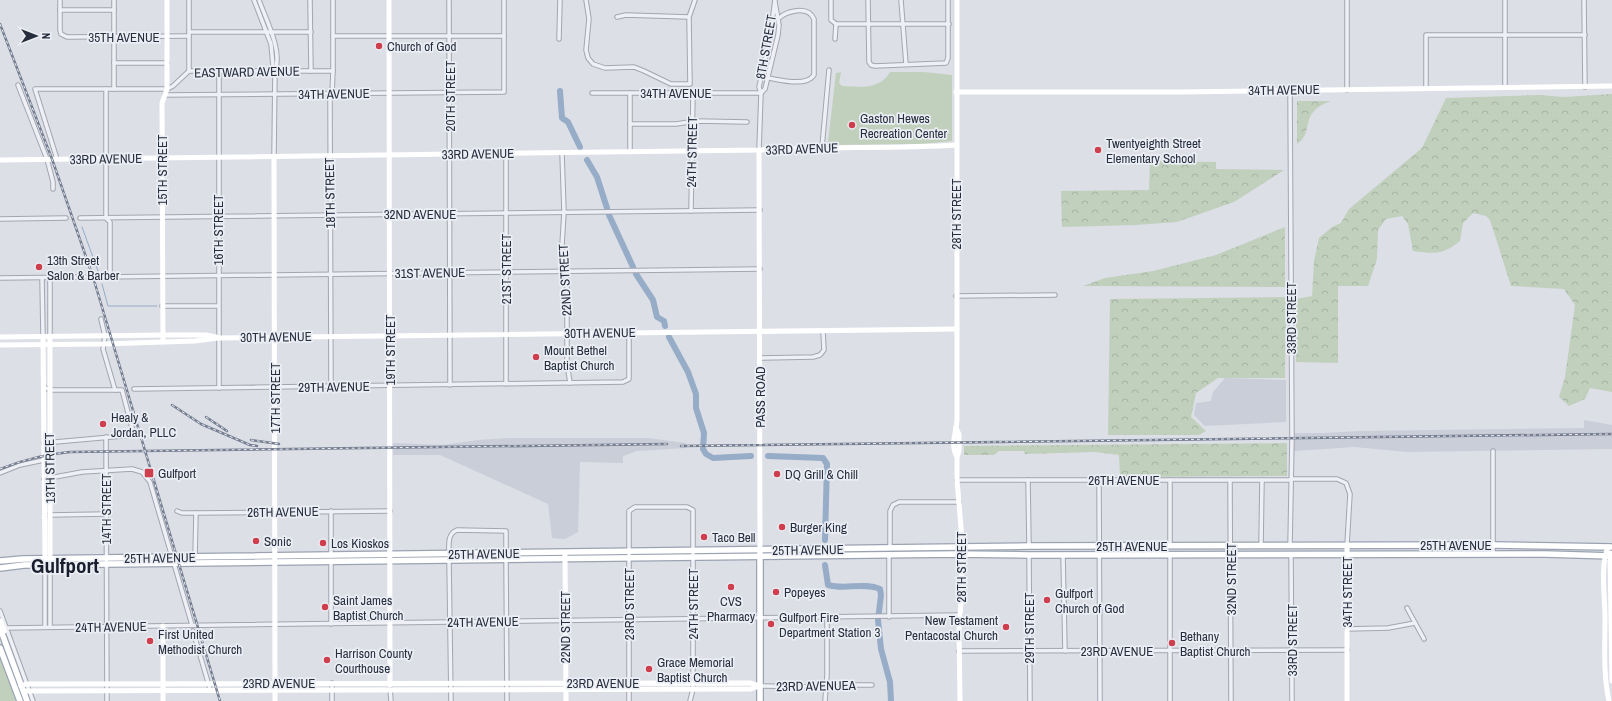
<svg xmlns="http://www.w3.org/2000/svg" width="1612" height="701" viewBox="0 0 1612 701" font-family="'Archivo Narrow',sans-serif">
	<defs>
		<pattern id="forest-crowns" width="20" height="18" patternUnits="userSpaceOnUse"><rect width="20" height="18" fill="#c1d0bd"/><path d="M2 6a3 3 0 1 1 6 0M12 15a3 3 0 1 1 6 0" fill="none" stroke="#a6b3a3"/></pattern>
	</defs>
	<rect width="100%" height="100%" fill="#dcdfe6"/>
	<g fill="#caced8">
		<path d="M1225 378 1286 380V422L1205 426 1194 415 1196 403 1211 401 1213 392Z"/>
		<path d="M1584 420 1612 425V449L1407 452 1354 447 1294 451V433H1324L1359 431 1584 428Z"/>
		<path d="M509 438H648L686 443V448L637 451 623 456V463L580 462 578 532 565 539 552 538 548 504 440 455H393V443L443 445 478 440Z"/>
	</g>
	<g fill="url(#forest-crowns)">
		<path d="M1612 94V392L1590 388 1585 399 1569 406 1559 397 1565 377 1575 305 1564 289 1511 286 1490 220 1486 216 1473 213 1463 223 1460 241C1443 255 1434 254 1413 251L1408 224 1402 216 1386 219 1378 230 1377 259 1368 286H1338V363L1296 362V299L1312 296 1314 261 1319 238 1332 227 1341 223 1349 209 1422 148 1446 98 1539 95 1564 97Z"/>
		<path d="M1297 101H1331C1297 113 1316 131 1297 144Z"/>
		<path d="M1150 161 1216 162V169L1284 170 1234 202 1177 222 1136 225 1062 227 1061 191 1149 190Z"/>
		<path d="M1285 227V287L1083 286 1105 278 1153 271 1216 255Z"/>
		<path d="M1286 297 1285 378H1218L1196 393 1191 417 1206 431 1199 435H1108L1110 299Z"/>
		<path d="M1287 443V476L1120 477 1119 455 1095 452 1025 454 1024 451H999L994 455H964V446Z"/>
	</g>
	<g fill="#c1d0bd">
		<path d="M841 72 839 83 842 86C860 87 880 90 890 72H924L952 75V141L923 144 831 145 828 142 836 73Z"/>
		<path d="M0 658 16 701H0Z"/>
	</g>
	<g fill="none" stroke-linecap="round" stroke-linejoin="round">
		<g stroke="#96acc7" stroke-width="1">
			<path d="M82 227 98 271"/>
			<path d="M102 284 108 306H157"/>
		</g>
		<g stroke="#96acc7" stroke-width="6">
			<path d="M560 91 562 118 568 122 580 147"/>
			<path d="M587 160 597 177 607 208"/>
			<path d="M609 215 633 267"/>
			<path d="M636 274 653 300 657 317 664 321 665 326"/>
			<path d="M669 337 688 372 696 394V408L704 433 703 449 706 454 713 458 751 456"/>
			<path d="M768 456 823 458 827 464 825 540"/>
			<path d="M825 565 828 585C845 590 864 582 880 589L881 595 878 620 881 649 890 682 891 701"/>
		</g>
		<defs>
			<g id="street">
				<path d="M60 0V30L61 34 67 37 189 36"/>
				<path d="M114 0V89"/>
				<path d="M254 0 271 44 273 66 275 71"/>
				<path d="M259 0C266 20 283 51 275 71L274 156"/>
				<path d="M310 0 311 71"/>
				<path d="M449 0 450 385"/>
				<path d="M586 0 589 19 586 50 588 58 593 64 605 68 634 67 644 71 671 84H690L689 17 695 0"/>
				<path d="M831 0V20L836 24 835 39"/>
				<path d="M868 0 869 62 871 65 875 66 946 63 948 58V0"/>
				<path d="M901 0 906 64"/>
				<path d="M1505 0V87"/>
				<path d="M1584 0 1585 87"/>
				<path d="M60 10H114"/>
				<path d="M617 17 626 15 689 17"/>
				<path d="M836 24H949"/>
				<path d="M189 32H311"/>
				<path d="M333 36H504"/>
				<path d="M559 39 560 0"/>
				<path d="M114 63H167"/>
				<path d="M189 71V0"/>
				<path d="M761 76C774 79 806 88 814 75V19C808 5 786 11 778 19"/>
				<path d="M18 85 47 159 53 182V189"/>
				<path d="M1426 88V35H1585"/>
				<path d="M106 89V218L110 222V277"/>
				<path d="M1290 90 1292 438 1290 546"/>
				<path d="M1347 90V0"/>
				<path d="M592 93H761"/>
				<path d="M761 93 765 89 778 35 779 25 775 2"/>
				<path d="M165 95 504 92V0"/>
				<path d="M630 124H676L696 121 747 122"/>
				<path d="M822 147 829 70"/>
				<path d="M759 150 761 93 759 87 770 37 775 0"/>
				<path d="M630 151V93"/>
				<path d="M562 153 564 212 561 262 566 271 567 284V363L570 383"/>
				<path d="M506 154V384"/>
				<path d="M57 159 35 89H167L173 86 189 71H333"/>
				<path d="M691 211 693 93"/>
				<path d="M80 218 760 210"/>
				<path d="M0 219 66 218"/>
				<path d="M100 277 760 269"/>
				<path d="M0 278 85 277"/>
				<path d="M42 278 43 336"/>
				<path d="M50 278V336"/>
				<path d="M956 296 1055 295"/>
				<path d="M162 306H218"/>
				<path d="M101 319 105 336 103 349 115 390"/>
				<path d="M761 358 813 357 820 355 824 350 823 331"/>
				<path d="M44 387 50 390H122L134 435 44 443"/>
				<path d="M331 387 330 97 332 94 333 71V0"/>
				<path d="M219 388V71"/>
				<path d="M134 389 623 382 629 379V332"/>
				<path d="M106 437 107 701"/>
				<path d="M1493 451V554"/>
				<path d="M0 473 20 465 44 460"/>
				<path d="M44 479 82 472 132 469 142 472 150 482 192 625"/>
				<path d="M1291 479H1337L1346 483 1350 494 1347 545"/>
				<path d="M957 480H1291"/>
				<path d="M1028 480 1029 546"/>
				<path d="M1099 480 1100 701"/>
				<path d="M1170 480V546"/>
				<path d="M1230 480 1231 701"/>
				<path d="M177 511 182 513H196L390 511"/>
				<path d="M49 515 106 514"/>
				<path d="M1261 546 1262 480"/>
				<path d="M890 548V511L893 505 899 502H959"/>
				<path d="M449 554C449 545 447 534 457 530L506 531V554"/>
				<path d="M889 554V617"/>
				<path d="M1291 554 1292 701"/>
				<path d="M1029 555 1030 701"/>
				<path d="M1063 555 1065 651"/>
				<path d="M1170 555V701"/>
				<path d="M331 556V511"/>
				<path d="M195 558 196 513"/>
				<path d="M506 559 507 701"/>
				<path d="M449 560 451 701"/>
				<path d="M331 561V624"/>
				<path d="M45 565V627"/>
				<path d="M50 565V627"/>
				<path d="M1407 608 1424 639"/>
				<path d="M0 611 33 701"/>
				<path d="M6 628 960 615"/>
				<path d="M1347 629 1388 628 1415 623"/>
				<path d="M193 631 210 689"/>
				<path d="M959 651 1347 650"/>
				<path d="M760 686 820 687 832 685H872"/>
				<path d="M390 689 391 701"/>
				<path d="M332 701V683"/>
				<path d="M629 701V511L635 507H687L693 510V689L690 701"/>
				<path d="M825 701 827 675V617"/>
			</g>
			<g id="primary">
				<path d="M0 561 23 559 1029 546 1493 545 1612 547"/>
				<path d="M0 568 24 565 956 554 1029 555 1545 554 1612 556"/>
				<path d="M0 621 4 631"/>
				<path d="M0 628 27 701"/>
				<path d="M0 648 20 701"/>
				<path d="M760 701V553"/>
			</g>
		</defs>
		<use href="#street" stroke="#a2a6b0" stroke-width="5.5"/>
		<use href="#primary" stroke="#9ba3b2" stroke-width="8"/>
		<use href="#street" stroke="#eef0f5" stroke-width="3.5"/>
		<g stroke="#fff" stroke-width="5">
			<path d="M389 0 390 685"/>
			<path d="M956 92H1181L1612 86"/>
			<path d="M759 150 760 551"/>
			<path d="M274 156 275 701"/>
			<path d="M0 160 759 150C825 146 891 149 956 145"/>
			<path d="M43 336 45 561"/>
			<path d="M0 337 163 335H206L216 337"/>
			<path d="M163 342 162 103 167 89V0"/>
			<path d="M0 345 103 344 195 341 218 338 957 329"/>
			<path d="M956 428 959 434V451L957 457V480L962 539 961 603 959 630 960 701"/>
			<path d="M957 457C950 445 956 433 957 420V0"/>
			<path d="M1347 545V701"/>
			<path d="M1608 547C1600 567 1605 596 1605 618 1605 646 1603 674 1609 701"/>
			<path d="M565 553 566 701"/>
			<path d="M1610 553 1612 681"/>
			<path d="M50 561V336"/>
			<path d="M163 626V701"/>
			<path d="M21 686 26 684 751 683 760 686"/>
			<path d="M23 691 751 689 759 686"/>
		</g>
		<use href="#primary" stroke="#fff" stroke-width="5.5"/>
		<defs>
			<g id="rail">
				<path d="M0 24 52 159 93 277 220 701"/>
				<path d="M172 405 201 424 250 445 257 446"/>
				<path d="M206 417 227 431"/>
				<path d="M251 440 279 444"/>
				<path d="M681 446 1612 434"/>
				<path d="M0 469C23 460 46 454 70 452L667 444"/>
			</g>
		</defs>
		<use href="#rail" stroke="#757e90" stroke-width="2.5"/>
		<use href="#rail" stroke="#ebeef4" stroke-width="1" stroke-dasharray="3" stroke-linecap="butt"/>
	</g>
	<g fill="#ce3e4d" stroke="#ebeef4" stroke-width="1.5">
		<circle cx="379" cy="46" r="4"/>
		<circle cx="852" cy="125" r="4"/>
		<circle cx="1098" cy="150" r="4"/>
		<circle cx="39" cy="267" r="4"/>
		<circle cx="536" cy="357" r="4"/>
		<circle cx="103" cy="424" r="4"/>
		<rect x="144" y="468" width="10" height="10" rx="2"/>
		<circle cx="777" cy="474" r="4"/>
		<circle cx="782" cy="527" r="4"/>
		<circle cx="704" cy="537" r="4"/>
		<circle cx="256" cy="541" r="4"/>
		<circle cx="323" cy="543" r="4"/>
		<circle cx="731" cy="587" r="4"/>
		<circle cx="776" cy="592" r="4"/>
		<circle cx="1047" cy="600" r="4"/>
		<circle cx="325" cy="607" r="4"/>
		<circle cx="771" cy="624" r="4"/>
		<circle cx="1006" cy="627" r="4"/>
		<circle cx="150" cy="641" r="4"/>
		<circle cx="1172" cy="643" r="4"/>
		<circle cx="327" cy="660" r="4"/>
		<circle cx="649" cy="669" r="4"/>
	</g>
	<g text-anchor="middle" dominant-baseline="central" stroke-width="3.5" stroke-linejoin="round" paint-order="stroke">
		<g font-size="13" fill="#262d3c" stroke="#ebeef4">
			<text x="124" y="37">35TH AVENUE</text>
			<text transform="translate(766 47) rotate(-80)">8TH STREET</text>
			<text transform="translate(247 72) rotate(-1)">EASTWARD AVENUE</text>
			<text transform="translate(1284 90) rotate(-1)">34TH AVENUE</text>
			<text x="676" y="93">34TH AVENUE</text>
			<text transform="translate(334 94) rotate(-1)">34TH AVENUE</text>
			<text transform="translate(450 96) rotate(-90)">20TH STREET</text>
			<text transform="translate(802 149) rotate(-2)">33RD AVENUE</text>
			<text transform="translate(692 152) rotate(-89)">24TH STREET</text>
			<text transform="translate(478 154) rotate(-1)">33RD AVENUE</text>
			<text transform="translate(106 159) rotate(-1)">33RD AVENUE</text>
			<text transform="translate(162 170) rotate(-90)">15TH STREET</text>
			<text transform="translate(330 193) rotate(-91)">18TH STREET</text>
			<text x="420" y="214">32ND AVENUE</text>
			<text transform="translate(956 214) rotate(-90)">28TH STREET</text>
			<text transform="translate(218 230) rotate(-90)">16TH STREET</text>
			<text transform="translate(506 269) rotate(-90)">21ST STREET</text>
			<text transform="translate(430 273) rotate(-1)">31ST AVENUE</text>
			<text transform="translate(565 280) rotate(-93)">22ND STREET</text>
			<text transform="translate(1291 318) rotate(-90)">33RD STREET</text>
			<text transform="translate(600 333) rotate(-1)">30TH AVENUE</text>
			<text transform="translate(276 337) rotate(-1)">30TH AVENUE</text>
			<text transform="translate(390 350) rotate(-90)">19TH STREET</text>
			<text transform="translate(334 387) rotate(-1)">29TH AVENUE</text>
			<text transform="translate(760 397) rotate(-90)">PASS ROAD</text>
			<text transform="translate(275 398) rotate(-90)">17TH STREET</text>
			<text transform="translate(50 468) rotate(-91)">13TH STREET</text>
			<text x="1124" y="480">26TH AVENUE</text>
			<text transform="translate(106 509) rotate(-90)">14TH STREET</text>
			<text transform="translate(283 512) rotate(-1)">26TH AVENUE</text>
			<text x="1456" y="545">25TH AVENUE</text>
			<text x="1132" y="546">25TH AVENUE</text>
			<text transform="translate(808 550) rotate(-1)">25TH AVENUE</text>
			<text transform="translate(484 554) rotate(-1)">25TH AVENUE</text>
			<text transform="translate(160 558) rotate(-1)">25TH AVENUE</text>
			<text transform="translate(961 567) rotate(-90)">28TH STREET</text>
			<text transform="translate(1231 579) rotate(-90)">32ND STREET</text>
			<text transform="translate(1347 592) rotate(-90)">34TH STREET</text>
			<text transform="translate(629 604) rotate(-90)">23RD STREET</text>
			<text transform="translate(693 604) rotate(-90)">24TH STREET</text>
			<text transform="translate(483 622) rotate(-1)">24TH AVENUE</text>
			<text transform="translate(111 627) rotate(-1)">24TH AVENUE</text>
			<text transform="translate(565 627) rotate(-90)">22ND STREET</text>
			<text transform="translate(1029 628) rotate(-90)">29TH STREET</text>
			<text transform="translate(1292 640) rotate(-90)">33RD STREET</text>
			<text x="1117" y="651">23RD AVENUE</text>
			<text x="279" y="683">23RD AVENUE</text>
			<text x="603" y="683">23RD AVENUE</text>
			<text transform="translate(816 686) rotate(-1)">23RD AVENUEA</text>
		</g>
		<g font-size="13" fill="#262d3c" stroke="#ebeef4" text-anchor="start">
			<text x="387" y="46">Church of God</text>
			<text x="860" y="118">Gaston Hewes<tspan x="860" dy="15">Recreation Center</tspan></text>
			<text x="1106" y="143">Twentyeighth Street<tspan x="1106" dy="15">Elementary School</tspan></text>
			<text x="47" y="260">13th Street<tspan x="47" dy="15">Salon &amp; Barber</tspan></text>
			<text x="544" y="350">Mount Bethel<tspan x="544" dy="15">Baptist Church</tspan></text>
			<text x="111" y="417">Healy &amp;<tspan x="111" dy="15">Jordan, PLLC</tspan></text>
			<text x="158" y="473">Gulfport</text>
			<text x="785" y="474">DQ Grill &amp; Chill</text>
			<text x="790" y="527">Burger King</text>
			<text x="712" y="537">Taco Bell</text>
			<text x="264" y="541">Sonic</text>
			<text x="331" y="543">Los Kioskos</text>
			<text x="784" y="592">Popeyes</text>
			<text x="1055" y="593">Gulfport<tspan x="1055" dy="15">Church of God</tspan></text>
			<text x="333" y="600">Saint James<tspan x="333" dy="15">Baptist Church</tspan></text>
			<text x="731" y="601" text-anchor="middle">CVS<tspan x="731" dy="15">Pharmacy</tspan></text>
			<text x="779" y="617">Gulfport Fire<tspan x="779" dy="15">Department Station 3</tspan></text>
			<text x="998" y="620" text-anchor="end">New Testament<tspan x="998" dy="15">Pentacostal Church</tspan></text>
			<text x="158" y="634">First United<tspan x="158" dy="15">Methodist Church</tspan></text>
			<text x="1180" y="636">Bethany<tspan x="1180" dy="15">Baptist Church</tspan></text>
			<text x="335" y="653">Harrison County<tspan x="335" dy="15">Courthouse</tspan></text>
			<text x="657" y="662">Grace Memorial<tspan x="657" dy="15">Baptist Church</tspan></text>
		</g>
		<g font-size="21" font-weight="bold" fill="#181e2d" stroke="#ebeef4">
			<text x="65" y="565">Gulfport</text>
		</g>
	</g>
	<g transform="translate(36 36) rotate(90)" stroke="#ebeef4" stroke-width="3" paint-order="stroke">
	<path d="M0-3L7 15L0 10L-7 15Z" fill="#262d3c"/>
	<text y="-6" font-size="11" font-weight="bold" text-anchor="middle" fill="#262d3c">N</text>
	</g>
</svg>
